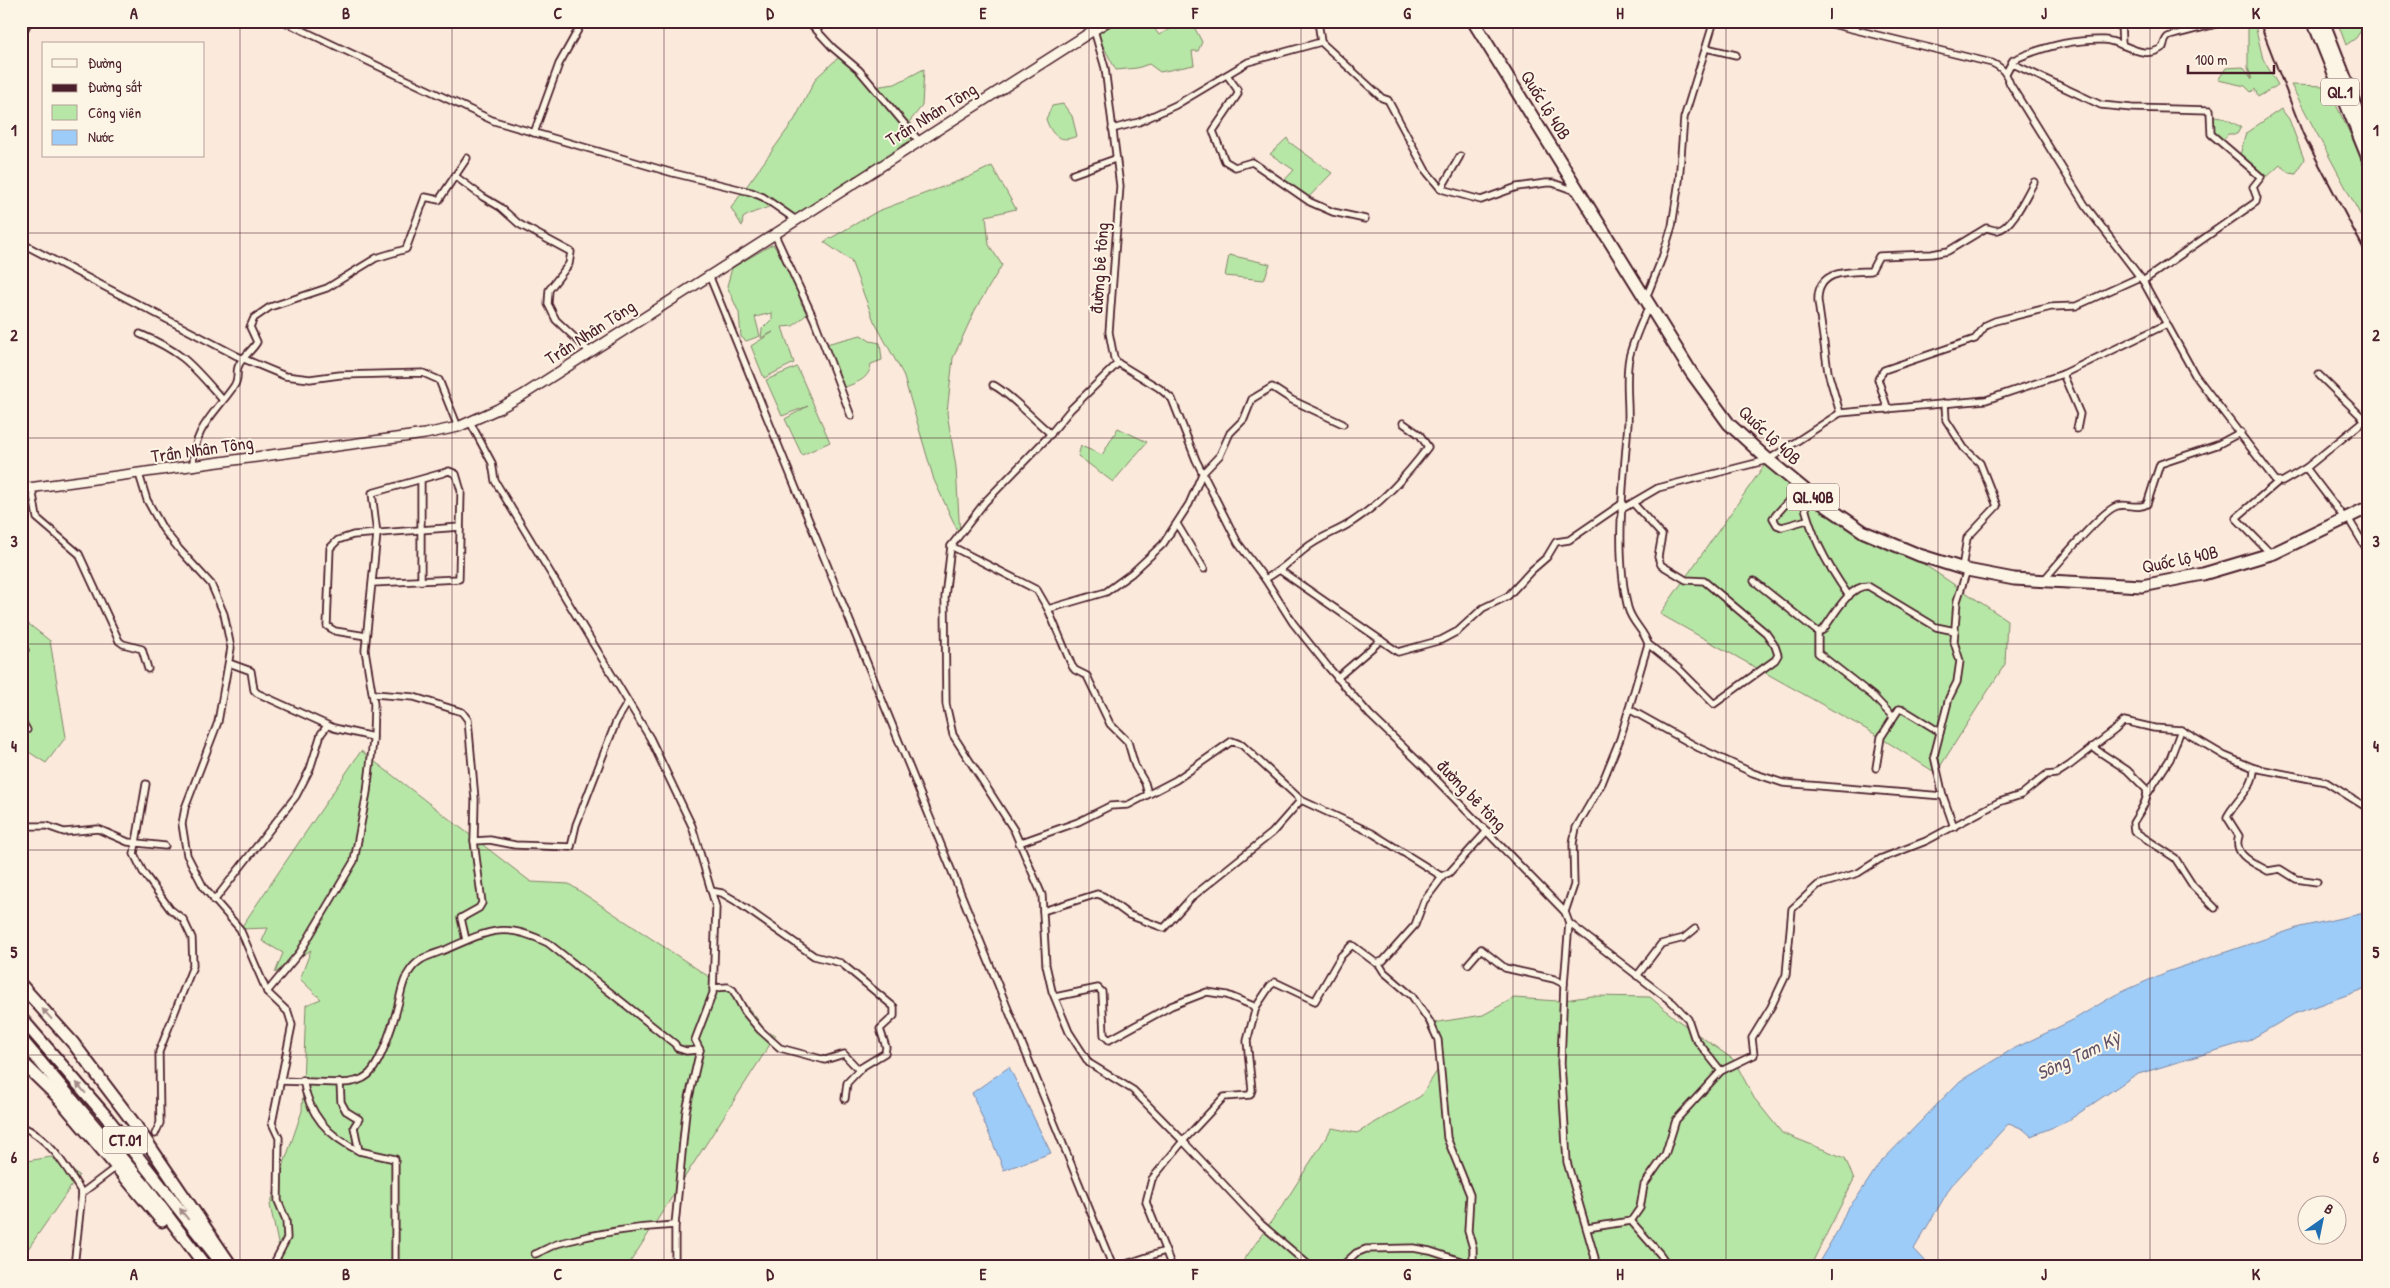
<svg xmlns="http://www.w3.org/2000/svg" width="2390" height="1288" viewBox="0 0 2390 1288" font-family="'Patrick Hand',sans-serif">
	<rect width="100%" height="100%" fill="#fbe9db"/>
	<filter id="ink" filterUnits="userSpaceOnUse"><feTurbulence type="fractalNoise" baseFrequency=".02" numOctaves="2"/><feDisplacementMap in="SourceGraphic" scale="10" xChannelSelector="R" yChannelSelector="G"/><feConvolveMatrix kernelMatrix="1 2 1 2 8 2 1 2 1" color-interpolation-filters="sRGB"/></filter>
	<g filter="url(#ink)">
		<g fill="#b7e7a6" stroke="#808368">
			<path d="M1122 21H1149L1159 35 1172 28 1166 21H1191L1202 42 1198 51H1192L1194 65 1160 72 1149 64 1137 68 1116 70 1096 33Z"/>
			<path d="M2254 21 2263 59 2278 85 2258 97 2255 89 2251 92 2245 86 2218 80 2226 68 2243 67 2252 79 2248 68V25Z"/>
			<path d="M2337 21H2367L2356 38 2346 45Z"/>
			<path d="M839 57 868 73 874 87 895 84 924 69 922 106 910 121 917 137 789 221 775 204C764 210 753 211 743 218L742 226 731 208 795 119 816 78Z"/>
			<path d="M2291 85 2327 86 2369 173V231Z"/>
			<path d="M1063 104 1072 116 1077 136C1059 144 1051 134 1046 119L1052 106Z"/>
			<path d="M2281 109 2289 119 2304 159 2296 174 2290 173 2280 165 2268 176 2262 175 2243 163 2240 155 2246 133Z"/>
			<path d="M2214 116 2222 117 2241 127 2237 134H2228L2223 140 2213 136 2212 120Z"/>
			<path d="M1287 138 1289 142 1332 173 1305 201 1281 184 1294 170 1270 154Z"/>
			<path d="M992 166 1016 209 986 216 989 245 1002 265 975 310 953 358 947 413 956 467 960 536 934 480 903 374 874 321 851 261 824 242 878 211 969 177Z"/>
			<path d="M773 244 797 283 801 303 807 314 793 326 782 327 794 363 764 378 751 346 773 332 761 338 762 329 772 319V313L755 317 760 336 746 341 741 337 739 313 727 286 732 268Z"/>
			<path d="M1229 255 1270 264 1264 280 1225 276Z"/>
			<path d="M861 335 870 341 880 343 882 360 871 364C869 380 857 382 843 388L826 344Z"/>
			<path d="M797 367 830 442 802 455 785 419 808 406 782 416 766 380Z"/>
			<path d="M1118 428 1147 442 1113 482 1078 456 1081 446 1102 455Z"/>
			<path d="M1768 460 2007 620 2005 664 1936 773 1873 733 1660 614Z"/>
			<path d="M21 618 50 641 66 737 46 763 21 747Z"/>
			<path d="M361 751 531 882 569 884 738 996 756 1017 766 1033 776 1035 627 1267H283L270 1205 302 1111 306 1005 321 999 300 979 311 950 275 973 283 953 262 941 268 928 240 929Z"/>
			<path d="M1592 996 1650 997 1676 1019 1734 1060 1754 1098 1782 1133 1845 1158 1854 1179 1810 1267H1239L1285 1202 1332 1128 1357 1133 1421 1096 1444 1060 1426 1024 1483 1015 1514 998 1557 1001Z"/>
			<path d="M51 1157 79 1175 21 1259V1162Z"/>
		</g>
		<g fill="#9dccf8" stroke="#7c87a6">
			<path d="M2369 912V987L2294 1014 2248 1041 2135 1075 2066 1122 2031 1136 2023 1129 2009 1123 1951 1186 1914 1249 1931 1267H1816L1838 1230 1847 1209 1858 1196 1879 1164 1960 1081 2011 1050 2073 1020 2115 995 2167 972 2300 927Z"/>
			<path d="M1009 1067 1051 1153 1004 1170 972 1093Z"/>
		</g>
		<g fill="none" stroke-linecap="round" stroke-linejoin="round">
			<path stroke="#d8c1b8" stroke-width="5.5" stroke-dasharray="5.5 3" stroke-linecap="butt" d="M122 1162 155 1134"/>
			<defs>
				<g id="street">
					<path d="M283 21 494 121 673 173 751 192 763 197 796 220"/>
					<path d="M808 21 833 48 859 70 919 141"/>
					<path d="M1318 21 1321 42 1382 98 1388 100 1426 171 1441 189 1481 200 1517 187 1546 183H1553L1578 192"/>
					<path d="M1819 21 1992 63C2003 68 2006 73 2010 84L2085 205 2143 281 2195 375 2276 481 2282 482 2306 468 2345 519"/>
					<path d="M2121 21 2122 45"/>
					<path d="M1094 30 1105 68 1120 186 1109 332 1114 358 1118 363 1159 388 1172 399 1196 460 1238 543 1265 579 1293 623 1329 668 1370 715 1423 766 1565 912 1569 923 1564 984 1561 1063 1567 1162 1595 1258 1593 1267"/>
					<path d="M21 36 29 21"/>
					<path d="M1706 48 1736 55"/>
					<path d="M2011 63 2101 105 2132 108 2210 110 2211 134 2261 177 2253 187 2257 198 2256 202 2143 281"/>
					<path d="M2006 73 2013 60C2040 48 2073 39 2104 40 2124 41 2143 62 2163 47 2164 44 2165 39 2168 37 2170 35 2215 25 2225 21"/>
					<path d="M1227 75 1237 89 1238 94 1213 131 1225 161 1235 167 1252 162 1310 202 1333 212 1365 219"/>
					<path d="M1112 129 1139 122 1176 105 1248 62 1321 42"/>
					<path d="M534 133 559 64 583 21"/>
					<path d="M1073 174 1115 159"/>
					<path d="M455 176 483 197 500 207 519 224 571 252 569 264 549 290 548 304 556 320 590 352"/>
					<path d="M1441 189 1460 156"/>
					<path d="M774 233 814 319 851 416"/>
					<path d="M21 243 237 356 285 376 310 379 340 375 423 373 439 380 458 427"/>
					<path d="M709 275 1113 1267"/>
					<path d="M1646 298 1662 258 1672 226 1679 181 1684 118 1714 21"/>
					<path d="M140 334C184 353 191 364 222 399"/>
					<path d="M1118 363 1071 409 1047 438 985 502 951 546 945 597 946 704 953 735 1014 830 1042 895 1046 965 1052 991 1069 1032 1089 1063 1133 1090 1183 1141 1152 1179 1146 1202 1172 1267"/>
					<path d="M2063 374 2080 414 2077 429"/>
					<path d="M993 385C1007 391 1036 422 1051 434"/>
					<path d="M1945 403 1946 420 1964 448 1980 463 1997 506 1967 538 1962 568"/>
					<path d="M1888 410 1878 379 1884 370 1975 339 1986 325 1995 321 2051 307 2076 306 2140 277"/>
					<path d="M1840 413 1828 372 1818 301C1817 269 1849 272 1871 271L1879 256 1932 254 1948 251 1986 228C1989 228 1994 231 1998 230 2012 228 2027 194 2034 182"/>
					<path d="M470 422 492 463 495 481 650 738 692 826 716 907 713 993 695 1040 700 1050 686 1111 675 1225V1267"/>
					<path d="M193 467C193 428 214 415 234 386 239 379 236 374 238 367 241 358 252 351 257 342L250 327 254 318 270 307 327 288 376 258 406 249 425 197 439 200 467 158"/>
					<path d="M2306 468 2365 420 2319 375"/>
					<path d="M139 474 147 500 163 529 179 549 211 584 224 614 231 648 218 722 185 808 182 824 187 855 204 888 240 929 267 992 288 1012 292 1025 272 1123 279 1138 278 1201 286 1220 287 1238 272 1267"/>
					<path d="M421 480V581"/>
					<path d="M1801 487 1773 518 1777 525 1782 527 1807 520"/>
					<path d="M32 488 37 518 79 554 119 641 123 644 142 649 148 669"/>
					<path d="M1801 489C1808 530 1825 562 1849 596"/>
					<path d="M1633 503 1662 535 1658 557 1661 565 1686 580 1704 581 1766 633 1775 646 1778 655 1775 660 1714 704 1678 668 1648 644"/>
					<path d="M1622 509 1658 488 1768 460 1840 413 1986 400 2063 374 2167 324"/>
					<path d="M2348 518 2369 553"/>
					<path d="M1177 524 1204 569"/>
					<path d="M951 546 1037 590 1048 609"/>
					<path d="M2271 554 2236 518 2279 481"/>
					<path d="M1281 571 1398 652 1441 640 1458 631 1483 608 1508 596 1532 570 1547 557 1556 542 1569 540 1623 503"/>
					<path d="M1265 579C1281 571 1291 560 1305 549 1319 537 1337 532 1352 522 1383 502 1406 476 1428 447L1420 435 1403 423"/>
					<path d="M1754 581 1818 632 1823 630C1833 617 1849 585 1868 586L1936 627 1955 631"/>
					<path d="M2043 581C2056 566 2102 510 2117 506 2127 503 2138 510 2147 504L2160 464 2217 445 2241 432"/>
					<path d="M1818 632V653L1873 696 1893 717"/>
					<path d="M366 636 335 631 327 626 330 548 338 540 353 535 460 527"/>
					<path d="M21 651 25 650"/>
					<path d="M229 663 251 671 254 690 257 693 334 728 373 737"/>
					<path d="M1337 678 1381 640"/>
					<path d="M373 694 414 697 462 712 468 720 475 799 474 841 482 903 479 908 461 918 466 940"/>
					<path d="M1629 709 1699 748 1753 773 1783 783 1943 796"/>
					<path d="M21 720 27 730"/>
					<path d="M2092 747 2127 770 2146 789C2150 799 2138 814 2133 823L2134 831 2175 858 2193 886 2215 908"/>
					<path d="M1876 768 1881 737 1899 709 1904 710 1940 732"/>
					<path d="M2254 768C2255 787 2235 801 2227 817L2239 836C2232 855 2254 863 2268 871L2280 869 2296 879 2317 882"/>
					<path d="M146 784 134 854 143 872 170 909 183 919 192 938 193 966 159 1052 160 1123 155 1134"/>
					<path d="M2148 793 2170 759 2181 730"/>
					<path d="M1148 794 1145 783 1135 766 1128 742 1110 724 1087 676 1075 670 1072 666 1048 609 1106 592 1132 573 1163 544 1189 504 1202 474 1220 455 1230 433 1244 419 1252 399 1272 387 1292 400 1343 424"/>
					<path d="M21 826H47L64 832 98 829 128 842 165 846"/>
					<path d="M1954 827 1943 796 1934 756 1949 698 1957 682 1960 661 1954 642 1957 601 1967 570"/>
					<path d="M474 841 490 840 515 845 571 847 576 825 616 722 628 702"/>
					<path d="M1019 843 1078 822 1110 806 1128 805 1176 780 1232 741 1242 745 1301 800 1372 833 1441 876 1449 873 1487 831"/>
					<path d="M711 891 722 893 734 900 814 956 841 963 894 1007V1016L880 1029 886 1047 885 1053 862 1067 847 1083 845 1099"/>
					<path d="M214 901 296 796 310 769 321 734 327 726"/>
					<path d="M1043 911 1097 894 1103 896 1129 915 1164 928 1192 897 1272 833 1301 800"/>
					<path d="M1565 912 1574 885 1573 843 1576 828 1602 783 1620 739 1648 644C1644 630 1632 623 1628 608 1614 553 1624 479 1628 423 1629 402 1625 379 1629 358 1633 340 1642 322 1649 305"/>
					<path d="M1569 923 1673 1003 1688 1019 1694 1037 1721 1071 1754 1055 1752 1038 1771 1007 1786 975 1792 909 1818 885 1858 873 1880 859 1926 841 1999 802 2021 795 2046 775 2056 774 2070 765 2115 730 2124 721 2154 728 2181 730 2225 756 2254 768 2326 782 2369 809"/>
					<path d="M1379 964 1384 972 1412 996 1430 1022 1438 1040 1447 1138 1470 1195 1468 1231 1473 1248V1265L1476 1267"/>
					<path d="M1468 964 1481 949 1505 968 1554 979 1564 984"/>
					<path d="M1637 976 1661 944 1684 938 1695 929"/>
					<path d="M713 988 728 987 733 990 745 1012 760 1030 780 1048 825 1060 844 1054 859 1070"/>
					<path d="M267 992 300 952 354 861 367 792 373 741 374 704 365 650 377 534 372 493 443 473 449 471 456 474 461 491 459 579 372 583"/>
					<path d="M1055 997 1098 988 1102 992 1104 1035 1109 1040 1171 1006 1207 992 1227 995 1256 1007 1270 986 1275 982 1315 1001 1341 956 1352 945 1376 963 1383 961 1415 925 1424 901 1443 876"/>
					<path d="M1256 1007 1247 1041 1252 1090 1250 1095 1224 1097 1183 1141 1261 1224 1311 1267"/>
					<path d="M303 1080C309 1115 328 1136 359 1151"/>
					<path d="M280 1081 340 1083 341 1102 346 1111 359 1119 354 1127 359 1151 395 1159V1267"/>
					<path d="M340 1083C350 1083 360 1082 368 1075 381 1064 394 1021 398 1005 401 994 402 981 409 972 419 956 431 956 447 949 488 931 504 921 548 943L675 1044 677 1048 686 1051 700 1050"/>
					<path d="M21 1126C51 1139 66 1167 82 1193"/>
					<path d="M1631 1221 1660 1254 1669 1267"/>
					<path d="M1587 1228 1631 1221 1640 1208 1644 1185 1665 1155 1676 1120 1721 1071"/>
					<path d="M535 1254C543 1251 552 1245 560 1243 597 1233 637 1227 675 1225"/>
					<path d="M74 1267 82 1193 111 1171"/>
					<path d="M1117 1267 1165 1251"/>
					<path d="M1341 1267 1356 1253 1366 1249 1413 1248 1430 1251 1473 1265"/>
				</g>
				<path id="secondary" d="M21 489 425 434 458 427 498 409 523 395 1108 21"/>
				<g id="highway">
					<path d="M1473 21 1691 372 1729 424 1765 457 1816 499 1864 532 1919 555 1967 570 2014 579 2142 586 2203 574 2274 553 2369 507"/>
					<path d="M2313 21 2369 161"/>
					<path d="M2323 21 2369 139"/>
					<path d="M21 985 73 1043 136 1126 232 1267"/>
					<path d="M21 1018 104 1114 220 1261"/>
					<path d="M21 1039 145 1186 206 1267"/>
					<path d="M21 1061 56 1095 162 1221"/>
				</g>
			</defs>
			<use href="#street" stroke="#4a1f2b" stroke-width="9"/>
			<use href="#secondary" stroke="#4a1f2b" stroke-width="12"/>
			<use href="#highway" stroke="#4a1f2b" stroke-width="15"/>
			<use href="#street" stroke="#fcf5e5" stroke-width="5.5"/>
			<use href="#secondary" stroke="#fcf5e5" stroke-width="9"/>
			<use href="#highway" stroke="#fcf5e5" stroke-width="11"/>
			<path stroke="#4a1f2b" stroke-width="2" d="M2259 21 2303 134 2369 259"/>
		</g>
		<defs><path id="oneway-solid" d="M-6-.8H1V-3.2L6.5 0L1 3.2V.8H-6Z" transform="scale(1.25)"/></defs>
		<g fill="#a38a88">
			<use href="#oneway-solid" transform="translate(47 1014) rotate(-132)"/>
			<use href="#oneway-solid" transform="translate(81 1088) rotate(-131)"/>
			<use href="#oneway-solid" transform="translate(184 1214) rotate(-128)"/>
		</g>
	</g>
	<path fill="none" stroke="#4a1f2b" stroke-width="1" stroke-opacity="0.55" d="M240 21V1267M452 21V1267M664 21V1267M877 21V1267M1089 21V1267M1301 21V1267M1513 21V1267M1726 21V1267M1938 21V1267M2150 21V1267M21 233H2369M21 438H2369M21 644H2369M21 850H2369M21 1055H2369"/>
	<g text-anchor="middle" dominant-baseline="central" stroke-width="4" stroke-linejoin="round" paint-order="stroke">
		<g fill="#fcf5e5" stroke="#7f5f63" stroke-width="1">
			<rect x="2321" y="78.5" width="38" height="27" rx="4"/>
			<rect x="1787" y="483.5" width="52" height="27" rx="4"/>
			<rect x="102.5" y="1126.5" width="45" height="27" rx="4"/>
		</g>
		<g font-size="16" font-weight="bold" fill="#4a1f2b">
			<text x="2340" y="92">QL.1</text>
			<text x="1813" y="497">QL.40B</text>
			<text x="125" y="1140">CT.01</text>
		</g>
		<g font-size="18" fill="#4a1f2b" stroke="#fcf5e5">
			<text transform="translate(1546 105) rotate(58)">Quốc lộ 40B</text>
			<text transform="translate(931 114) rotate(-32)">Trần Nhân Tông</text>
			<text transform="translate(1099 268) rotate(-86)">đường bê tông</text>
			<text transform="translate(590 332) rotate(-33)">Trần Nhân Tông</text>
			<text transform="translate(1770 435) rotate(43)">Quốc lộ 40B</text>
			<text transform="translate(202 449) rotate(-8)">Trần Nhân Tông</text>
			<text transform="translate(2180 559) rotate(-12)">Quốc lộ 40B</text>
			<text transform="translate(1472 795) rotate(46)">đường bê tông</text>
		</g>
		<g font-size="19" font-style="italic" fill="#635368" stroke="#fcf5e5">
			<text transform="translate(2078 1055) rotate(-25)">Sông Tam Kỳ</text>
		</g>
	</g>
	<rect width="2390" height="1288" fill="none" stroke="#fcf5e5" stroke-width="55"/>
	<rect x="42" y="42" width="162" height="115" fill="#fcf5e5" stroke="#b59f9b"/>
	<rect x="52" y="59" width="25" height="8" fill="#fcf5e5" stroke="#b59f9b"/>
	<text x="88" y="68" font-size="15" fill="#4a1f2b">Đường</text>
	<rect x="52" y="84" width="25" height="8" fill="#4a1f2b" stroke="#b59f9b"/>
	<text x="88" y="92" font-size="15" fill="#4a1f2b">Đường sắt</text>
	<rect x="52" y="105" width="25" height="15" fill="#b7e7a6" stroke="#b59f9b"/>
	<text x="88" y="118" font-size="15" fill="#4a1f2b">Công viên</text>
	<rect x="52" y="130" width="25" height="15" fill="#9dccf8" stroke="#b59f9b"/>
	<text x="88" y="142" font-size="15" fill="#4a1f2b">Nước</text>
	<g transform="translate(2322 1220) rotate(33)"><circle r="24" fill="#fcf5e5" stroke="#b59f9b"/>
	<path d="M0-4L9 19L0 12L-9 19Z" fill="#1f6fb2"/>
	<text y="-8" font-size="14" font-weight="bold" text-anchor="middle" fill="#4a1f2b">B</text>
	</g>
	<path d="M2188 65v8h86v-8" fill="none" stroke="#4a1f2b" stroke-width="2.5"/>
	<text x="2195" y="65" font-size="15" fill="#4a1f2b" stroke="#fcf5e5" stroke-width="4" paint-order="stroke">100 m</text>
	<rect x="28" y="28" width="2334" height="1232" fill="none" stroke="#4a1f2b" stroke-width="2"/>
	<g font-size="16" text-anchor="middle" font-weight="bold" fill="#4a1f2b">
		<text x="134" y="19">A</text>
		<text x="346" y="19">B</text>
		<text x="558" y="19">C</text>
		<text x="770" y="19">D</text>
		<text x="983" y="19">E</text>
		<text x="1195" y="19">F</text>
		<text x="1407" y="19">G</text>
		<text x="1620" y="19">H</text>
		<text x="1832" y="19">I</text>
		<text x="2044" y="19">J</text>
		<text x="2256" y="19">K</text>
		<text x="14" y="136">1</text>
		<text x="2376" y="136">1</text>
		<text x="14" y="341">2</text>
		<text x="2376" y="341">2</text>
		<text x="14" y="547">3</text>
		<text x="2376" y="547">3</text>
		<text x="14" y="752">4</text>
		<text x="2376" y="752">4</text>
		<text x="14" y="958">5</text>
		<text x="2376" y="958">5</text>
		<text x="14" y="1163">6</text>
		<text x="2376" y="1163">6</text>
		<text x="134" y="1280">A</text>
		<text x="346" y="1280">B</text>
		<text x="558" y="1280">C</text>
		<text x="770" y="1280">D</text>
		<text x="983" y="1280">E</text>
		<text x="1195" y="1280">F</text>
		<text x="1407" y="1280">G</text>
		<text x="1620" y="1280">H</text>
		<text x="1832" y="1280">I</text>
		<text x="2044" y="1280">J</text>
		<text x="2256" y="1280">K</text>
	</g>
</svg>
